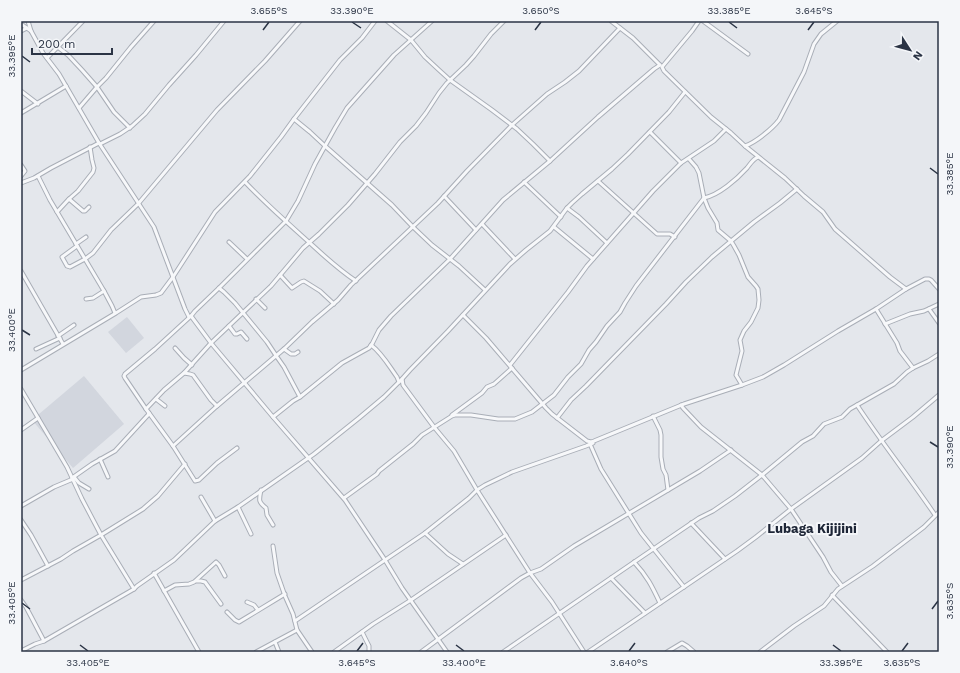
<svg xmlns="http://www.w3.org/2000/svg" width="960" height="673" viewBox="0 0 960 673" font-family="'Work Sans',sans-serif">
	<rect width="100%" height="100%" fill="#e4e7ec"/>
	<g fill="#d2d6de">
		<path d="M127 317 144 338 126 353 108 332Z"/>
		<path d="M84 376 124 424 73 468 32 420Z"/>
	</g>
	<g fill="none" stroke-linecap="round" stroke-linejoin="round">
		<defs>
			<g id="minor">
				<path d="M28 21 31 31"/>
				<path d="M387 21 411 40 425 57 439 70 450 80 492 110 517 129 533 144 550 161"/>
				<path d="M611 21 633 38 660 65"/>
				<path d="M699 21 692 31 662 67 664 71 711 117 731 133 745 146 785 178 804 196 823 212 835 229 890 277 906 289"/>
				<path d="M703 21 748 54"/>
				<path d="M21 24 31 31 43 53 59 74 99 143 154 227 185 309 189 317"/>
				<path d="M21 31 27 28"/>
				<path d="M59 48 68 55 82 70 97 87 114 112 130 128"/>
				<path d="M47 58 83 21"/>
				<path d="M21 91 38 104"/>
				<path d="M79 108 97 87 106 78 131 47 154 21"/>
				<path d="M21 113 66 86"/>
				<path d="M294 119 310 132 325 146 392 205 413 227 432 245 459 266 485 290"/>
				<path d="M650 132 681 163"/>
				<path d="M100 144 120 134 132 126 145 114 169 85 196 55 224 21"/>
				<path d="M745 146C756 142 772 129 779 120L804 72 814 44 821 34 837 21"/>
				<path d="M689 159 696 167 699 173 704 198 708 208 717 223 718 230 731 241 734 246 739 255 748 277 756 286 758 289 759 300 758 308 751 322 744 331 740 340 742 351 736 375 742 385"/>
				<path d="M21 165 25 171 21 176"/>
				<path d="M38 176 50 200 104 291 112 306 115 313"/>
				<path d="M598 181 657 234H670L675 237"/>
				<path d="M245 182C263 201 282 218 301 235 319 251 336 268 356 281"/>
				<path d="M524 182 561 217"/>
				<path d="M21 183 34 178 51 168 99 143"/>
				<path d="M444 196 476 230"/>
				<path d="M69 199 78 191 93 172 94 168 92 160 90 147"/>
				<path d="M567 208 579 217 607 243"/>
				<path d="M57 212 69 199 83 211H85L89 207"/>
				<path d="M482 224 515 259"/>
				<path d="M554 227 593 259"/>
				<path d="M229 242 247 259"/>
				<path d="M76 244 86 237"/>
				<path d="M77 246 62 257 67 266 70 267 85 259 93 253 111 230 138 204 217 110 265 61 300 21"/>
				<path d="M21 271 63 344"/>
				<path d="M280 275 292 288 301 282 304 281 320 291 334 304"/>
				<path d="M219 288 224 292 235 303 267 342 277 357 284 367 300 397 342 363 369 348 372 344 379 330 391 316 450 259 503 200 550 161 598 117 654 69 660 65"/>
				<path d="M86 299 93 298 104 291"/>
				<path d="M256 299 265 308"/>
				<path d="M876 309 897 343 900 351 913 368"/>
				<path d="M929 309 939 323"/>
				<path d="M463 315 486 338 546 408 552 414 587 441 591 442 594 441 684 404 742 385 763 377 784 365 838 331 876 309 906 289 925 279H929L931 280 939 289"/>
				<path d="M191 316 211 343 273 417 345 500 385 560 402 588 447 652"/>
				<path d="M885 324 910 314 924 311 939 304"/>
				<path d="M229 326 235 334H237L241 332 247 339"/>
				<path d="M58 336 74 325"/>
				<path d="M371 345C382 353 389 366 397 377L399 382"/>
				<path d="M175 348 184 358 192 365"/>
				<path d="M36 349 60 338"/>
				<path d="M284 349 291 354H295L298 352"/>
				<path d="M510 365 568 292 587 266 653 191 681 163 714 141 726 129"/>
				<path d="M21 370 116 313 141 297 156 295 161 293 173 277 215 212 250 176 281 137 294 119 340 60 362 38 375 21"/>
				<path d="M184 373 190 374 193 375 211 400 217 406"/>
				<path d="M402 379 403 385 434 427 454 451 477 490 530 573 552 602 584 652"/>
				<path d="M21 389 67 467 82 499 101 535 134 589"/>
				<path d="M156 399 165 406"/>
				<path d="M681 405 683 408 701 427 762 475 791 509 823 557 831 572 842 586"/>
				<path d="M857 405C882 443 910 478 935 515"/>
				<path d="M146 409 164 390 184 373 211 343 271 286 303 248 319 234 348 205 375 174 400 142 416 126 426 113 439 93 447 83 466 65 474 56 491 34 504 21"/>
				<path d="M149 413 173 446 195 481 199 480 217 463 237 448"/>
				<path d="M452 415 482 393 487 387 494 384 512 368"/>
				<path d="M653 416 660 430 661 435V457L663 469 666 475 668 490"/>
				<path d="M273 417 293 401 300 397"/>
				<path d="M557 418 571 400 586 386 666 304 686 282 712 257 754 222 780 203 797 189"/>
				<path d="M21 430 38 418"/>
				<path d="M590 444 601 469 641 533 684 587"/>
				<path d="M173 446 217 406 284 349 312 322 338 300 351 285 438 203 467 171 512 125 547 94 565 82 579 71 620 28"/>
				<path d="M100 459 108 477"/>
				<path d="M74 477 79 483 89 489"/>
				<path d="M72 478 92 464 115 451 148 415 149 413 146 409 125 378 124 376 125 374 155 349 191 316 195 311 219 288 286 221 298 201 315 164 335 128 347 108 394 55 432 21"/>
				<path d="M261 490C259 500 258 502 266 508L267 515 273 525"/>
				<path d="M201 497 215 521"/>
				<path d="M344 498 377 474 379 471 413 444 422 435 452 416 455 415H471L498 419H515L532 412 554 395 568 377 581 364 589 350 596 342 607 326 620 312 625 303 636 286 704 198C719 195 737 179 747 168 751 163 753 159 758 157"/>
				<path d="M21 506 54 487 73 479"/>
				<path d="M238 507 251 534"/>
				<path d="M21 520 31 535 48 566"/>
				<path d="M691 523 725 559"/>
				<path d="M425 533 448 554 463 564"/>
				<path d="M273 546 277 573 285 596 293 614 297 630 312 652"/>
				<path d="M634 562C647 576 652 586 660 603"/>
				<path d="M154 573 199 652"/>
				<path d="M611 578 645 613"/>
				<path d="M21 580 61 559 73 551 101 535 143 509 158 496 185 464"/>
				<path d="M196 581H201L205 582 221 604"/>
				<path d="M164 591 175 585 189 584 194 582 216 562 219 565 225 576"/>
				<path d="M832 595 887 652"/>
				<path d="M21 600 26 607 44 641"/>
				<path d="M247 602 254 605 258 610"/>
				<path d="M227 612 235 620 239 622 285 594"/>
				<path d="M295 621 425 533 469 498 477 490 485 485 512 472 586 446 593 443"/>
				<path d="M362 632 369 646V651"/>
				<path d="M275 642 279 652"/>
				<path d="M21 651 35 644 44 641 134 589 137 586 174 560 215 521 238 507 314 454 359 418 384 397 402 379 410 370 448 331 510 264 526 250 550 231 567 208 572 203 582 194 612 169 628 154 669 112 685 92"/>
				<path d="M256 652 297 630"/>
				<path d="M334 652 373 624 411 600 506 535"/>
				<path d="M421 652 521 578 530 573 541 569 574 546 700 471 731 450"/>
				<path d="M503 652 643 556 699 518 713 511 735 496 762 475 802 442 813 436 824 424 842 417 850 409 894 384 907 372 913 368 928 361 939 354"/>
				<path d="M588 652 737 551 756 537 791 509 862 458 881 441 913 417 939 395"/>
				<path d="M667 652 682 643 687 646 694 652"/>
				<path d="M760 652 794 626 824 606 838 589 873 566 924 527 939 512"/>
			</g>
		</defs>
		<use href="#minor" stroke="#a9aeb7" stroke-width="5"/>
		<use href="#minor" stroke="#f7f8fa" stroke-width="3"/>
	</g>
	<path fill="none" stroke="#2b3445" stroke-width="1.5" d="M352 22 361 28M729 22 737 28M263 30 269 22M535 30 541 22M808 30 814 22M22 56 30 62M930 168 938 174M22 330 30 335M930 442 938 447M22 603 30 609M932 609 938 601M80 645 88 651M456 645 464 651M833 645 841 651M357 651 363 643M629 651 635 643M902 651 908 643"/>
	<g text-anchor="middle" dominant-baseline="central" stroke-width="4" stroke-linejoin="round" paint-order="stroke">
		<g font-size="13" font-weight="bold" fill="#1d2536" stroke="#f4f6f9">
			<text x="812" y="528">Lubaga Kijijini</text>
		</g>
	</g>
	<rect width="960" height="673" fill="none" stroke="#f4f6f9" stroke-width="44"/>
	<g transform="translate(910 50) rotate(126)" stroke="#f4f6f9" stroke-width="3" paint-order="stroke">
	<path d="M0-3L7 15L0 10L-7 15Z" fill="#2b3445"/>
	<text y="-6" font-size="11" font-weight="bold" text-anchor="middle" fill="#2b3445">N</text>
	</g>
	<path d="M32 48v6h80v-6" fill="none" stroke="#2b3445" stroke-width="2"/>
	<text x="38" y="48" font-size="12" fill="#2b3445" stroke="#f4f6f9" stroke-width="3" paint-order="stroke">200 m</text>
	<rect x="22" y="22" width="916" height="629" fill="none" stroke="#2b3445" stroke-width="1.5"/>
	<g font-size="10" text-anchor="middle" fill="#2b3445">
		<text x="269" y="14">3.655°S</text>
		<text x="352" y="14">33.390°E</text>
		<text x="541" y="14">3.650°S</text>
		<text x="729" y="14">33.385°E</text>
		<text x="814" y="14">3.645°S</text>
		<text transform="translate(11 56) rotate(-90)" y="4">33.395°E</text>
		<text transform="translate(949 174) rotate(-90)" y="4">33.385°E</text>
		<text transform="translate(11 330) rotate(-90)" y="4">33.400°E</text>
		<text transform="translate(949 447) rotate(-90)" y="4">33.390°E</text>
		<text transform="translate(949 601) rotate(-90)" y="4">3.635°S</text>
		<text transform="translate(11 603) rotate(-90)" y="4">33.405°E</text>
		<text x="88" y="666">33.405°E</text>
		<text x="357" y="666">3.645°S</text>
		<text x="464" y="666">33.400°E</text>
		<text x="629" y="666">3.640°S</text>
		<text x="841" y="666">33.395°E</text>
		<text x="902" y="666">3.635°S</text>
	</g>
</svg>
